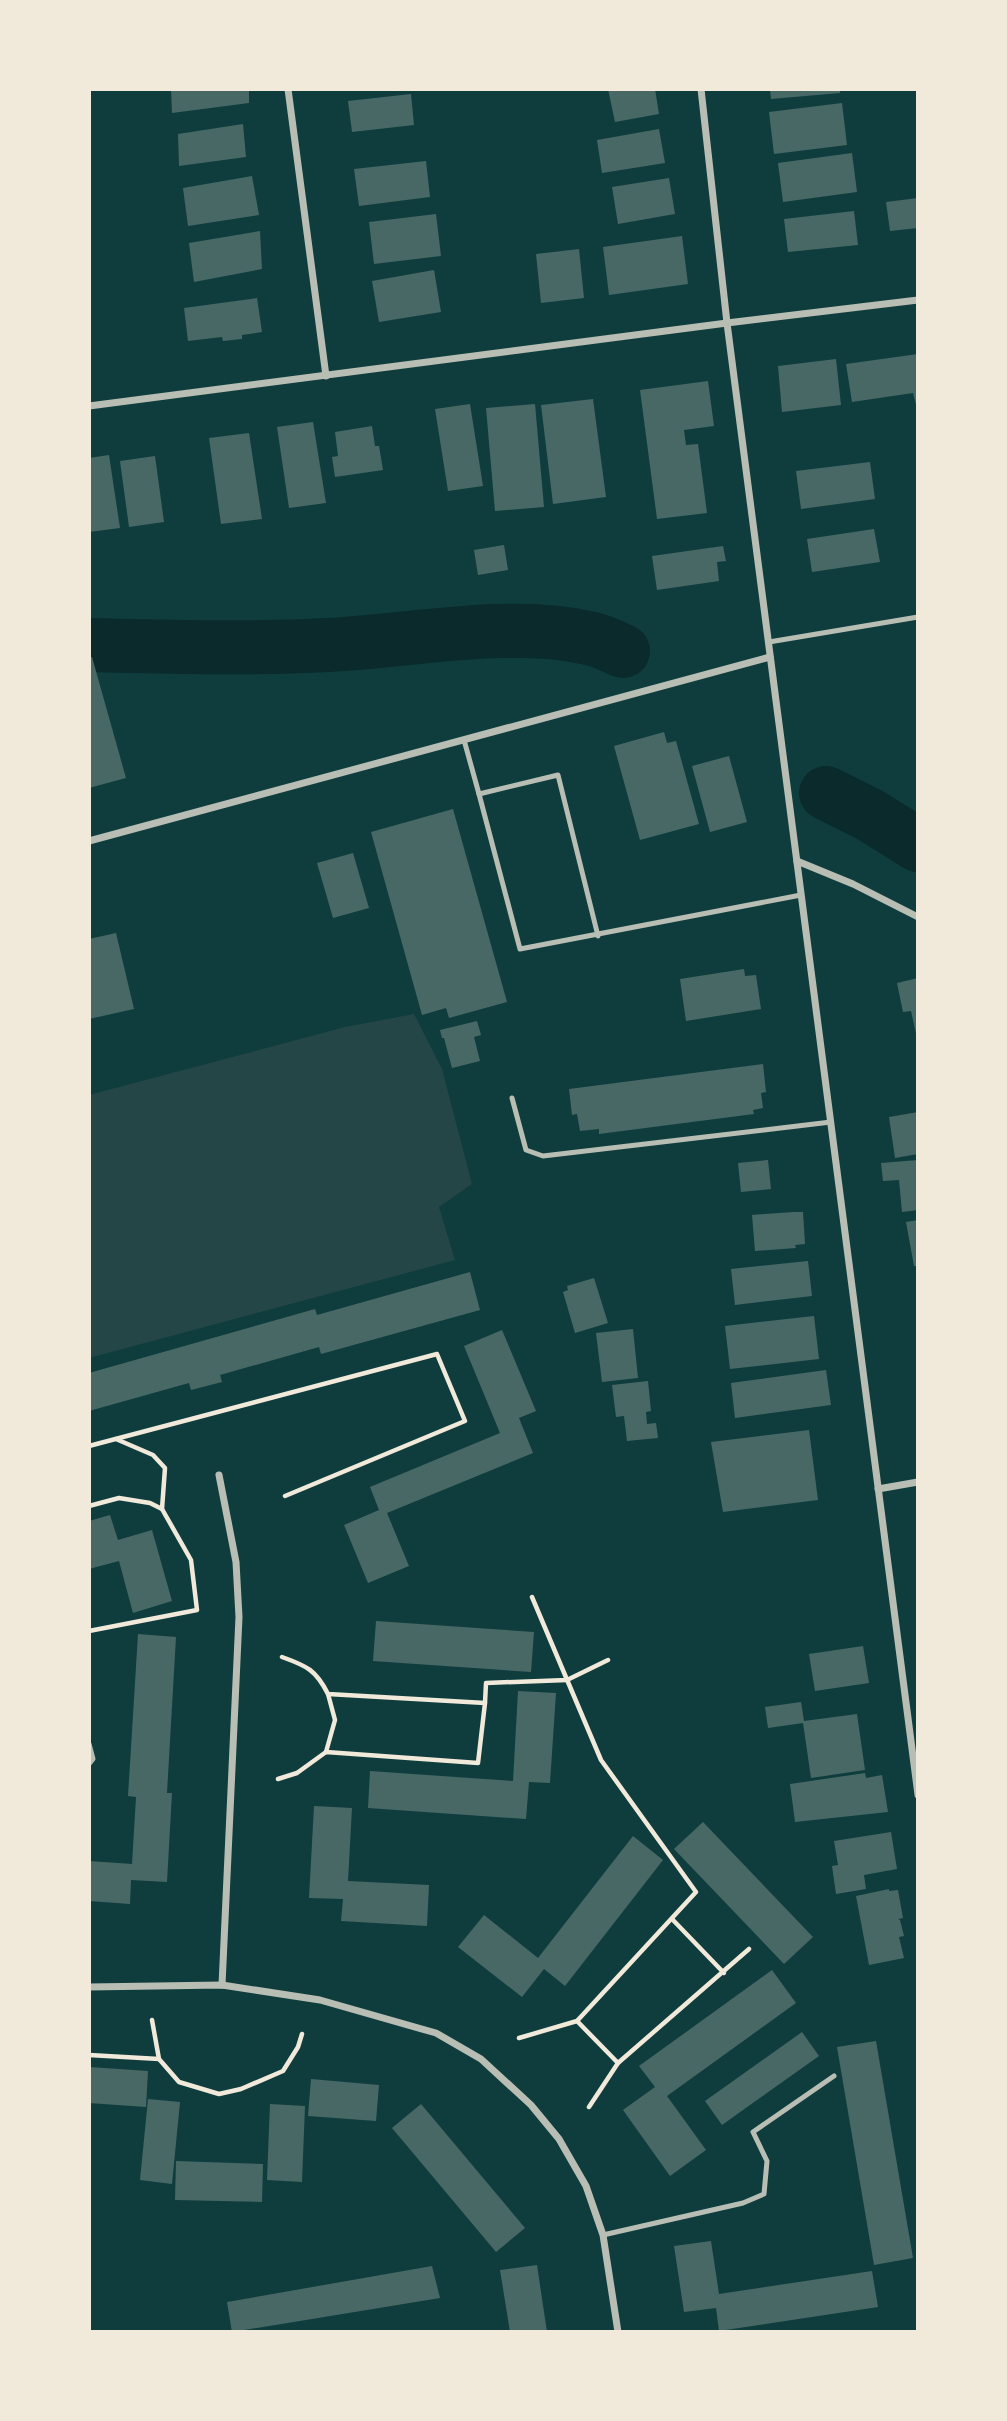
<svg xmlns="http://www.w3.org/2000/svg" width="1007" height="2421" viewBox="0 0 1007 2421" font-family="Cabin,sans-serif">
	<rect width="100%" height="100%" fill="#0f3d3e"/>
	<path fill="#244646" d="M414 1014 442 1069 472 1184 439 1207 455 1260 89 1358V1095L345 1027Z"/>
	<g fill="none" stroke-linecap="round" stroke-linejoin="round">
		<g stroke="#0a2a2b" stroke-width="54">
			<path d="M89 645C169 647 249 649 329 645 409 641 510 620 588 638 600 640 612 646 623 651"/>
			<path d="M826 793 870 815 918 845"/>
		</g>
	</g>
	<g fill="#486865">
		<path d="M171 89H249V103L172 113Z"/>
		<path d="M608 89H655L659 114 615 122Z"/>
		<path d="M770 89H840V93L771 99Z"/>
		<path d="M411 94 414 125 352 132 348 101Z"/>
		<path d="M842 103 847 145 774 154 769 112Z"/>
		<path d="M243 124 246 157 179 166 178 134Z"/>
		<path d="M659 129 665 163 602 173 597 140Z"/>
		<path d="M852 153 857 192 783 202 778 163Z"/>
		<path d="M426 161 430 197 359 206 354 169Z"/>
		<path d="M252 176 259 215 188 226 183 188Z"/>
		<path d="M669 178 675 214 618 224 612 187Z"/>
		<path d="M918 198V228L890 231 886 202Z"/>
		<path d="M854 211 858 245 788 252 784 219Z"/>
		<path d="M436 214 441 256 374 264 369 222Z"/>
		<path d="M260 231 262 269 194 282 189 243Z"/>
		<path d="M682 236 688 284 609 295 603 247Z"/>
		<path d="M579 249 584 298 541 303 536 254Z"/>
		<path d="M434 270 441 312 379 322 372 281Z"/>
		<path d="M257 298 262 332 242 335V339L223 341 222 337 188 341 184 308Z"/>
		<path d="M918 354V412L913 393 852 402 846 364Z"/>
		<path d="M836 359 841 405 782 412 778 366Z"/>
		<path d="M708 381 714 426 684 430 686 445 698 444 707 513 657 519 640 390Z"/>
		<path d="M593 399 606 497 553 504 541 405Z"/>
		<path d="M470 404 483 486 448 491 435 409Z"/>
		<path d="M535 404 544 507 495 511 486 408Z"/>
		<path d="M313 422 326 503 289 508 277 427Z"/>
		<path d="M372 426 375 446H379L383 470 335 477 332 457 338 456 335 432Z"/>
		<path d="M249 433 262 519 221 524 209 438Z"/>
		<path d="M109 455 120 528 89 532V458Z"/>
		<path d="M155 456 164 522 129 527 120 461Z"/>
		<path d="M870 462 875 499 801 509 796 471Z"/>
		<path d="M874 529 880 562 812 572 807 539Z"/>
		<path d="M504 545 508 570 478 575 474 550Z"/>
		<path d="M723 546 726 561 717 562 719 581 657 590 652 556Z"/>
		<path d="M92 657 126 778 89 788V658Z"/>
		<path d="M664 732 667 743 676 741 699 824 640 840 614 746Z"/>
		<path d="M729 756 747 822 710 832 692 766Z"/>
		<path d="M453 809 507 1002 449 1018 446 1008 422 1015 371 832Z"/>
		<path d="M353 853 369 908 333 918 317 863Z"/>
		<path d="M116 933 134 1009 89 1019V939Z"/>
		<path d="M744 969 745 976 756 975 761 1009 686 1021 680 979Z"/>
		<path d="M918 978V1038H917L911 1011 903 1012 897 983Z"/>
		<path d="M477 1021 481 1035 474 1037 480 1061 452 1068 444 1038H442L440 1030Z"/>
		<path d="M763 1064 766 1092 761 1093 763 1108 753 1110 754 1114 599 1134V1129L580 1131 577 1114 572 1115 569 1089Z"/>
		<path d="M918 1112V1154L895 1158 889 1117Z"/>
		<path d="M768 1160 771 1189 741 1192 738 1163Z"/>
		<path d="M918 1160V1210L902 1212 899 1180 883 1181 881 1163Z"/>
		<path d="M793 1212H803L805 1244 795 1245 796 1248 755 1251 752 1215Z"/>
		<path d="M918 1220V1266H914L906 1222Z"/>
		<path d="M808 1261 812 1296 735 1305 731 1269Z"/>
		<path d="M470 1272 480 1310 321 1354 319 1347 220 1375 222 1382 191 1390 189 1383 89 1411V1373L315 1309 317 1315Z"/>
		<path d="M594 1278 608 1323 575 1333 563 1292 568 1290 567 1286Z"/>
		<path d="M814 1316 819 1359 730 1369 725 1326Z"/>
		<path d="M633 1329 638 1378 602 1382 596 1333Z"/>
		<path d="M502 1330 536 1411 519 1418 533 1453 387 1513 409 1566 368 1583 344 1525 379 1510 370 1487 500 1433 464 1346Z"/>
		<path d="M826 1370 831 1405 735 1418 731 1383Z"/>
		<path d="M648 1381 651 1411 646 1412 647 1424 656 1423 658 1438 627 1441 624 1416 616 1417 612 1385Z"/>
		<path d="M809 1430 818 1500 723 1512 711 1442Z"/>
		<path d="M110 1515 118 1540 152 1530 172 1601 133 1613 119 1561 89 1569V1521Z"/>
		<path d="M376 1621 534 1632 531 1672 373 1661Z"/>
		<path d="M138 1634 176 1637 167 1793H172L167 1882 131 1880 130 1904 89 1901V1861L132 1864 136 1797 128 1796Z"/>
		<path d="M863 1646 869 1683 815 1691 809 1654Z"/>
		<path d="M518 1691 556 1693 550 1783 529 1782 526 1819 368 1808 370 1771 513 1781Z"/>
		<path d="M801 1702 804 1721 857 1714 865 1770 811 1778 803 1723 768 1728 765 1707Z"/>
		<path d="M865 1773 866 1778 882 1775 888 1812 795 1822 790 1784Z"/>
		<path d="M314 1806 352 1808 348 1881 429 1885 427 1926 341 1921 343 1899 309 1898Z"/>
		<path d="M703 1822 813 1937 784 1964 674 1849Z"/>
		<path d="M891 1832 897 1869 864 1875 866 1889 836 1894 832 1866 838 1865 834 1841Z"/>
		<path d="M633 1836 663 1860 565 1986 544 1969 522 1997 458 1947 484 1915 538 1958Z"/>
		<path d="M889 1889V1891L898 1890 903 1918 898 1919 900 1920 904 1936 899 1937 904 1958 869 1965 856 1896Z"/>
		<path d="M772 1970 796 2003 667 2096 706 2150 670 2176 623 2110 655 2087 639 2066Z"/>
		<path d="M802 2032 819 2056 722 2125 705 2101Z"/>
		<path d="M876 2041 913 2258 874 2265 837 2047Z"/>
		<path d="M89 2067 148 2071 146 2107 89 2103Z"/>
		<path d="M311 2079 379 2085 376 2121 308 2116Z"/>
		<path d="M148 2099 180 2102 172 2184 140 2180Z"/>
		<path d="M270 2104 305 2106 302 2182 267 2180Z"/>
		<path d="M421 2104 525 2228 496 2252 392 2128Z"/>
		<path d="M176 2161 263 2164 262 2202 175 2200Z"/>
		<path d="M711 2241 719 2294 872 2271 878 2307 719 2331 716 2308 684 2312 674 2246Z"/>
		<path d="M537 2265 547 2332H510L500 2270Z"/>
		<path d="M432 2266 440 2298 232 2332 227 2302Z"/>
	</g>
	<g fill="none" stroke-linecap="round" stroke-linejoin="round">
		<g stroke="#f1e9da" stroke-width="4.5">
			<path d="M116 1439 153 1455 165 1468 162 1509"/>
			<path d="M89 1446 437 1354 465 1421 285 1496"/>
			<path d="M89 1506 119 1498 150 1503 162 1509 191 1560 197 1610 89 1631"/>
			<path d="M485 1703 486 1683 567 1680 608 1660"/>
			<path d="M326 1752 335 1720 328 1694"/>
			<path d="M278 1779 297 1773 326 1752 478 1763 485 1703 328 1694C316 1670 307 1666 282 1657"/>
			<path d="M672 1919 724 1973"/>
			<path d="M152 2020 159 2059 179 2082 219 2094 241 2089 283 2071 298 2047 302 2034"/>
			<path d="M577 2021 618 2063"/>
			<path d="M519 2038 577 2021 696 1892 601 1760 532 1597"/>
			<path d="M89 2055 159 2059"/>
			<path d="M589 2107 618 2063 749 1949"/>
		</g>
		<g stroke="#b8beb3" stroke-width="5">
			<path d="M769 642 918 617"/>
			<path d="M464 740 479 794"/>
			<path d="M598 936 558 775 479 794 520 949 801 895"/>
			<path d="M512 1098 526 1150 543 1156 831 1122"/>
			<path d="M89 1744 93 1759 89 1764"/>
			<path d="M603 2235 743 2203 764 2194 767 2161 753 2132 834 2076"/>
		</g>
		<g stroke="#b8beb3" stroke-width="7">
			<path d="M288 89 326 376"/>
			<path d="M701 89 727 323 918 1795"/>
			<path d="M89 406 727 323 918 300"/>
			<path d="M89 841 770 657"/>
			<path d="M797 861 853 884 918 917"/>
			<path d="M219 1475 236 1562 239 1617 222 1985"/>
			<path d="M878 1489 918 1482"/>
			<path d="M89 1987 222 1985 320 2000 436 2033 481 2059 531 2105 559 2139 586 2186 603 2235 618 2332"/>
		</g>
	</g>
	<rect width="1007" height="2421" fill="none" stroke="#f1e9da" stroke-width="182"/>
</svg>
